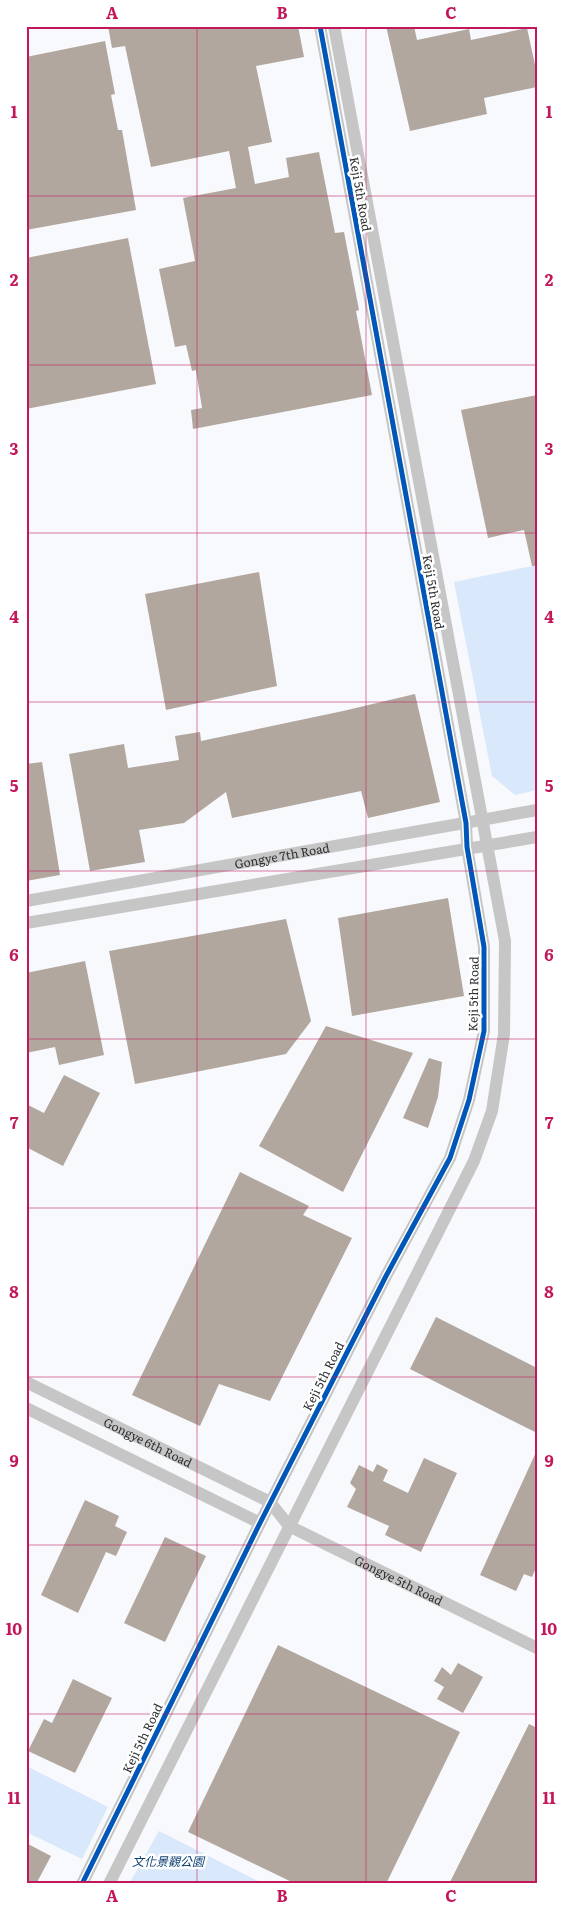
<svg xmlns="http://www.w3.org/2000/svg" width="563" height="1910" viewBox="0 0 563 1910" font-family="Literata,'Noto Sans TC',serif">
	<rect width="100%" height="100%" fill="#f7f9fc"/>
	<g fill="#d9e8fb">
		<path d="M537 565V790L515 795 492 776 454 582Z"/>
		<path d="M26 1766 108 1807 82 1859 26 1832Z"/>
		<path d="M159 1831 264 1884H129Z"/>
	</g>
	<g fill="#b2a79f">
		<path d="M108 26H298L304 57 256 66 272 142 248 147 255 184 289 177 286 158 319 152 335 233 344 232 359 310 356 311 372 395 193 429 191 410 202 408 196 370 192 371 186 345 175 347 159 269 195 261 183 198 236 188 229 151 151 167 125 46 112 48Z"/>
		<path d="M386 26H414L417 40 469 29 471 40 527 28 537 74V87L484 98 487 114 410 131Z"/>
		<path d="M105 41 115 94 111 95 118 130H122L136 210 26 230V57Z"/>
		<path d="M128 238 156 384 26 409V258Z"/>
		<path d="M537 395V566H532L524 530 488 538 461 410Z"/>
		<path d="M259 572 277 686 166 710 145 594Z"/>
		<path d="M415 694 440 802 368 818 361 791 232 818 226 792 184 823 139 830 145 862 90 871 69 754 124 744 128 768 179 760 175 736 200 732 201 741 343 711Z"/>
		<path d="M42 762 60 875 26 881V764Z"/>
		<path d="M448 898 464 996 352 1016 338 918Z"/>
		<path d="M286 919 311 1021 286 1054 135 1084 109 951Z"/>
		<path d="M85 961 104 1055 59 1065 55 1047 26 1053V973Z"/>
		<path d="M326 1026 413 1053 343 1192 259 1146Z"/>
		<path d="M429 1058 442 1062 438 1097 428 1128 403 1118Z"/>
		<path d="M64 1075 100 1093 63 1166 26 1147V1104L44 1113Z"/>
		<path d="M240 1172 309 1206 303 1215 352 1238 270 1401 219 1384 200 1426 132 1395Z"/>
		<path d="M436 1317 537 1368V1433L410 1369Z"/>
		<path d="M537 1450V1566L532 1577 524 1574 516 1591 480 1575Z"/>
		<path d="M424 1458 457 1473 421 1552 385 1535 389 1526 347 1507 356 1489 350 1483 359 1465 373 1472 377 1464 388 1470 383 1481 408 1493Z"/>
		<path d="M85 1500 119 1516 115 1526 127 1532 116 1556 106 1552 78 1613 41 1595Z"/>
		<path d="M165 1537 206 1556 165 1642 124 1623Z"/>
		<path d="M278 1645 460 1732 386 1884H296L188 1832Z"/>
		<path d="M458 1663 483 1677 463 1713 437 1699 444 1687 434 1681 442 1667 451 1675Z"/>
		<path d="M73 1679 112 1698 75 1773 28 1751 44 1719 52 1723Z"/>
		<path d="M529 1724 537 1728V1884H449Z"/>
		<path d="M26 1843 51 1856 36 1884H26Z"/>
	</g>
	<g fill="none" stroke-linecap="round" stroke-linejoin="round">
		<g stroke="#c7c6c6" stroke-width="12">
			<path id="s1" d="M26 901 537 810"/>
			<path d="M26 923 537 837"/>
			<path id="s2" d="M26 1382 270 1502 289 1526 537 1648"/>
			<path d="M26 1408 260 1523"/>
			<path d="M82 1884 260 1523 386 1276 450 1158 469 1100 484 1031V947L467 847 466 823 320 26"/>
			<path d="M109 1884 474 1161 492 1111 504 1034 505 941 334 26"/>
		</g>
		<defs>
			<path id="cycleway" d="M82 1884 260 1523 386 1276 450 1158 469 1100 484 1031V947L467 847 466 823 320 26"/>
		</defs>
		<use href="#cycleway" stroke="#fff" stroke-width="8"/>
		<use href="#cycleway" stroke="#0057b8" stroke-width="5"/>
	</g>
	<path fill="none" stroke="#c2185b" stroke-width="1" stroke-opacity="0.55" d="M197 26V1884M366 26V1884M26 196H537M26 365H537M26 533H537M26 702H537M26 871H537M26 1039H537M26 1208H537M26 1377H537M26 1545H537M26 1714H537"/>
	<g text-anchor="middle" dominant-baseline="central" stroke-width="5" stroke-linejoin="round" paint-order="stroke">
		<g font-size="12" fill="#2d2f30" stroke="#fff">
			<text transform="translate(361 194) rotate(80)">Keji 5th Road</text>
			<text transform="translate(434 592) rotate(80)">Keji 5th Road</text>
			<text stroke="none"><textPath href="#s1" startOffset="260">Gongye 7th Road</textPath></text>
			<text transform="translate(473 994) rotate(-89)">Keji 5th Road</text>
			<text transform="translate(323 1376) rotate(-63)">Keji 5th Road</text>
			<text stroke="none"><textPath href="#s2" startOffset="136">Gongye 6th Road</textPath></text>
			<text stroke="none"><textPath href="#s2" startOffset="425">Gongye 5th Road</textPath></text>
			<text transform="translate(142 1738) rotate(-64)">Keji 5th Road</text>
		</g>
		<g font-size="12" font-style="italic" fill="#0b3e73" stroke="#fff">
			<text x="168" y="1861">文化景觀公園</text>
		</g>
	</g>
	<rect width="563" height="1910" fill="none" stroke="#ffffff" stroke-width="55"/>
	<rect x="28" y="28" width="508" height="1854" fill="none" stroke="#c2185b" stroke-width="2"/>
	<g font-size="16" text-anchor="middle" font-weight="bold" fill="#c2185b">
		<text x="112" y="19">A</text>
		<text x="282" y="19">B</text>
		<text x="451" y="19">C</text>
		<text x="14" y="118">1</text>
		<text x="549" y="118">1</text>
		<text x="14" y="286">2</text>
		<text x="549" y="286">2</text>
		<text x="14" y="455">3</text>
		<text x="549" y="455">3</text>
		<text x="14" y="623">4</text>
		<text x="549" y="623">4</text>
		<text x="14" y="792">5</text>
		<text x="549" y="792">5</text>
		<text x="14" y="961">6</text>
		<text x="549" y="961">6</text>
		<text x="14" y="1129">7</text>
		<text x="549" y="1129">7</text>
		<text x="14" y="1298">8</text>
		<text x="549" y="1298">8</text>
		<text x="14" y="1467">9</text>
		<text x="549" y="1467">9</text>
		<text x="14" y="1635">10</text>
		<text x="549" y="1635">10</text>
		<text x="14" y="1804">11</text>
		<text x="549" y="1804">11</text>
		<text x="112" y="1902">A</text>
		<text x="282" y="1902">B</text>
		<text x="451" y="1902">C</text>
	</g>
</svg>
